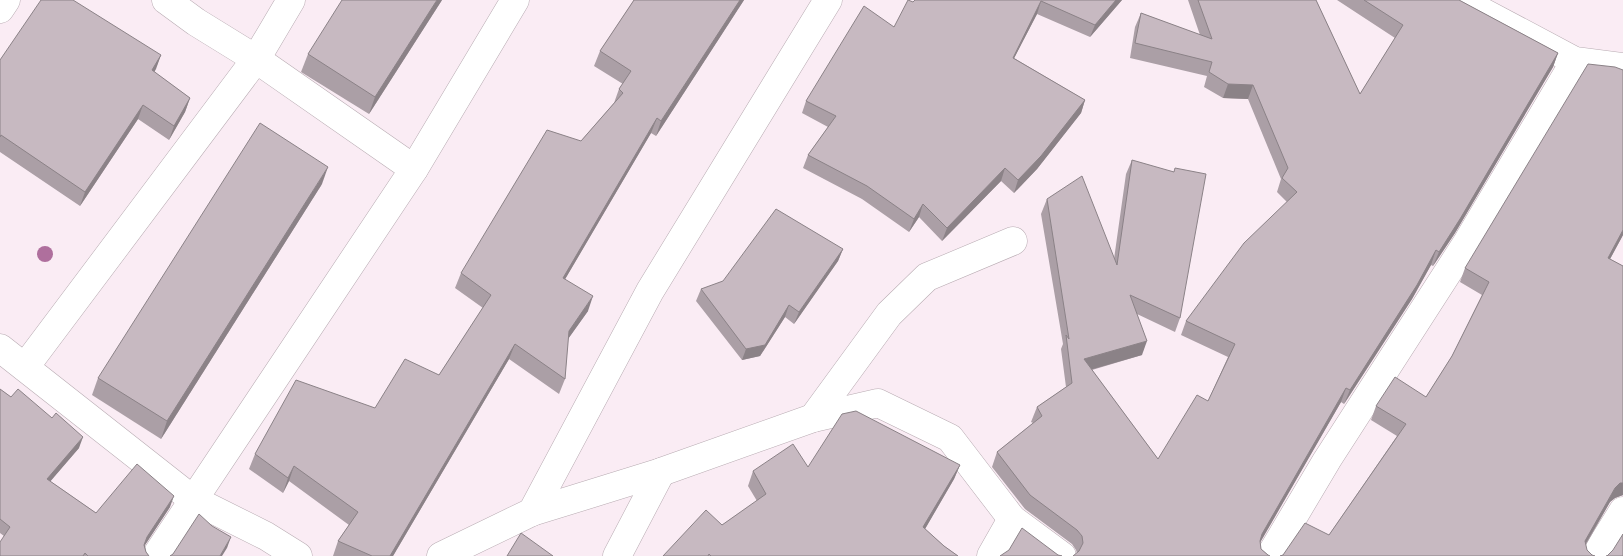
<svg xmlns="http://www.w3.org/2000/svg" width="1623" height="556" viewBox="0 0 1623 556" font-family="'Noto Serif',serif">
	<rect width="100%" height="100%" fill="#faecf4"/>
	<g fill="none" stroke-linecap="round" stroke-linejoin="round">
		<defs>
			<g id="minor">
				<path d="M166 0 196 22 256 59 414 169"/>
				<path d="M1460 0 1575 61 1623 67"/>
				<path d="M0 9 6 0"/>
				<path d="M0 348 192 499 266 536 298 556"/>
				<path d="M25 367 256 59 291 0"/>
				<path d="M813 418 889 314 927 277 1013 241"/>
				<path d="M532 512 650 291 828 0"/>
				<path d="M156 556 414 169 515 0"/>
				<path d="M441 556 532 512 661 472 813 418 878 403 950 438 1012 519 1062 556"/>
				<path d="M617 556 661 472"/>
				<path d="M991 556 1012 519"/>
				<path d="M1270 556 1327 460 1468 241 1575 61"/>
				<path d="M1595 556 1623 511"/>
			</g>
		</defs>
		<use href="#minor" stroke="#b8abb2" stroke-width="29"/>
		<use href="#minor" stroke="#fff" stroke-width="28"/>
	</g>
	<circle fill="#af6f9d" cx="45" cy="254" r="8"/>
	<g fill="#ab9fa6">
		<path d="M442 0 369 114 301 72 308 54Z"/>
		<path d="M634 0H744L656 136 651 133 565 279 588 311 568 339 565 379 559 394 509 359 393 556H333L338 541 349 525 289 481 283 493 249 469 255 454 375 408 439 375 483 308 455 288 461 273 581 141 614 103 619 89 623 84 594 66 600 51Z"/>
		<path d="M1122 0 1090 37 1037 14 1014 58 1085 100 1081 113 1037 169 1014 193 1001 181 942 241 919 217 909 232 862 199 803 168 808 155 828 127 802 113 806 101 894 27 913 2Z"/>
		<path d="M1188 0H1316L1360 94 1395 38 1337 0H1459L1558 53 1553 67 1455 233 1433 266 1431 265 1412 299 1344 404 1341 402 1260 542 1261 549 1268 555 1077 553 1076 550 1072 544 1025 509 992 467 997 452 1033 423 1031 422 1037 407 1066 387 1061 349 1063 344 1041 214 1047 199 1114 259 1126 174 1132 160 1180 318 1175 332 1137 314 1142 355 1092 370 1158 459 1208 401 1228 357 1181 335 1186 321 1287 202 1277 192 1281 179 1248 99 1223 98 1204 87 1207 76 1130 58 1135 27 1141 13 1200 35Z"/>
		<path d="M161 55 154 72 190 98 185 112 169 140 138 119 80 206 0 152V60Z"/>
		<path d="M1623 70V235L1610 259 1623 266V495L1615 498 1610 502 1586 545 1283 555 1329 535 1397 436 1371 420 1376 406 1426 397 1452 356 1482 295 1460 282 1465 268Z"/>
		<path d="M322 184 161 439 92 395 98 378Z"/>
		<path d="M843 249 838 261 794 324 785 317 760 356 742 360 696 301 701 289Z"/>
		<path d="M0 389 79 448 50 481 96 513 170 507 145 545 146 552 149 556H0L4 536 0 533Z"/>
		<path d="M960 465 954 479 925 529 944 546 958 556H663L722 525 757 501 748 486 753 471 808 467Z"/>
	</g>
	<g fill="#8b8287">
		<path d="M437 0H442L369 114 375 97Z"/>
		<path d="M740 0H744L656 136 661 121Z"/>
		<path d="M1116 0H1122L1090 37 1095 25Z"/>
		<path d="M1041 1 1037 14 1008 70 1013 58Z"/>
		<path d="M1558 53 1553 67 1455 233 1433 266 1439 252Z"/>
		<path d="M161 55 156 69 147 85 152 70Z"/>
		<path d="M1228 84 1253 85 1248 99 1223 98Z"/>
		<path d="M190 98 185 112 169 140 174 126Z"/>
		<path d="M1085 100 1081 113 1037 169 1014 193 1018 180Z"/>
		<path d="M143 105 138 119 80 206 85 192Z"/>
		<path d="M657 118 651 133 557 293 563 278Z"/>
		<path d="M328 167 322 184 161 439 167 421Z"/>
		<path d="M1005 168 1001 181 942 241 947 228Z"/>
		<path d="M923 204 919 217 909 232 914 219Z"/>
		<path d="M1623 230V235L1603 272 1608 258Z"/>
		<path d="M843 249 838 261 794 324 799 312Z"/>
		<path d="M1436 250 1431 265 1412 299 1344 404 1350 390Z"/>
		<path d="M593 296 588 311 563 346 569 331Z"/>
		<path d="M789 305 785 317 760 356 742 360 746 349Z"/>
		<path d="M1147 341 1142 355 1079 373 1084 359Z"/>
		<path d="M515 344 509 359 393 556H390Z"/>
		<path d="M1346 388 1341 402 1257 548 1262 534Z"/>
		<path d="M83 437 79 448 43 490 47 479Z"/>
		<path d="M960 465 954 479 918 541 923 527Z"/>
		<path d="M294 466 289 481 283 493 288 478Z"/>
		<path d="M1620 483H1623V495L1615 498 1610 502 1579 555 1585 541 1615 488Z"/>
		<path d="M174 496 170 507 143 548 147 537Z"/>
		<path d="M231 537 227 548 222 556H220Z"/>
	</g>
	<g fill="#c7b9c1" stroke="#8b8287">
		<path d="M41 0H73L161 55 152 70 190 98 174 126 143 105 85 192 1 135 0 137V60Z"/>
		<path d="M342 0H437L375 97 308 54Z"/>
		<path d="M634 0H740L661 121 657 118 563 278 593 296 569 331 565 379 515 344 390 556H372L338 541 358 512 294 466 288 478 255 454 296 380 375 408 405 359 439 375 491 295 461 273 547 130 581 141 623 93 619 89 631 71 600 51Z"/>
		<path d="M908 0 913 2 915 0H1116L1095 25 1041 1 1013 58 1085 100 1041 156 1018 180 1005 168 947 228 923 204 914 219 867 186 808 155 836 116 806 101 864 6 894 27Z"/>
		<path d="M1198 0H1316L1360 94 1403 25 1364 0H1459L1558 53 1460 219 1439 252 1436 250 1417 285 1350 390 1346 388 1262 534 1260 541 1261 549 1268 555 1270 556H1073L1079 551 1083 543 1082 536 1077 530 1030 495 997 452 1042 416 1037 407 1072 383 1066 335 1069 339 1047 199 1082 176 1117 265 1132 160 1174 172 1175 168 1206 174 1180 318 1130 295 1147 341 1084 359 1158 459 1197 395 1208 401 1235 344 1186 321 1244 243 1297 192 1282 178 1288 168 1253 85 1228 84 1209 72 1212 62 1135 43 1141 13 1212 39Z"/>
		<path d="M1588 64 1615 67 1623 70V230L1608 258 1623 266V483H1620L1615 488 1585 541 1587 550 1592 555 1595 556H1280L1283 555 1305 523 1329 535 1406 424 1376 406 1395 377 1426 397 1452 356 1489 282 1465 268Z"/>
		<path d="M260 123 328 167 167 421 98 378Z"/>
		<path d="M776 209 843 249 799 312 789 305 765 345 746 349 701 289 723 281Z"/>
		<path d="M0 389 11 397 18 389 52 418 56 413 83 437 47 479 96 513 137 464 174 496 147 537 144 545 146 552 149 556H88L85 553 83 556H0V542L10 527 0 519Z"/>
		<path d="M856 411 960 465 923 527 944 546 958 556H711L709 554 708 556H663L706 510 722 525 766 494 753 471 793 444 808 467 842 414Z"/>
		<path d="M199 514 212 526 231 537 220 556H170L173 554Z"/>
		<path d="M1022 528 1058 555 1062 556H1000L1009 550Z"/>
		<path d="M521 533 553 556H507Z"/>
		<path d="M1623 534V556H1606H1607L1613 550Z"/>
	</g>
</svg>
